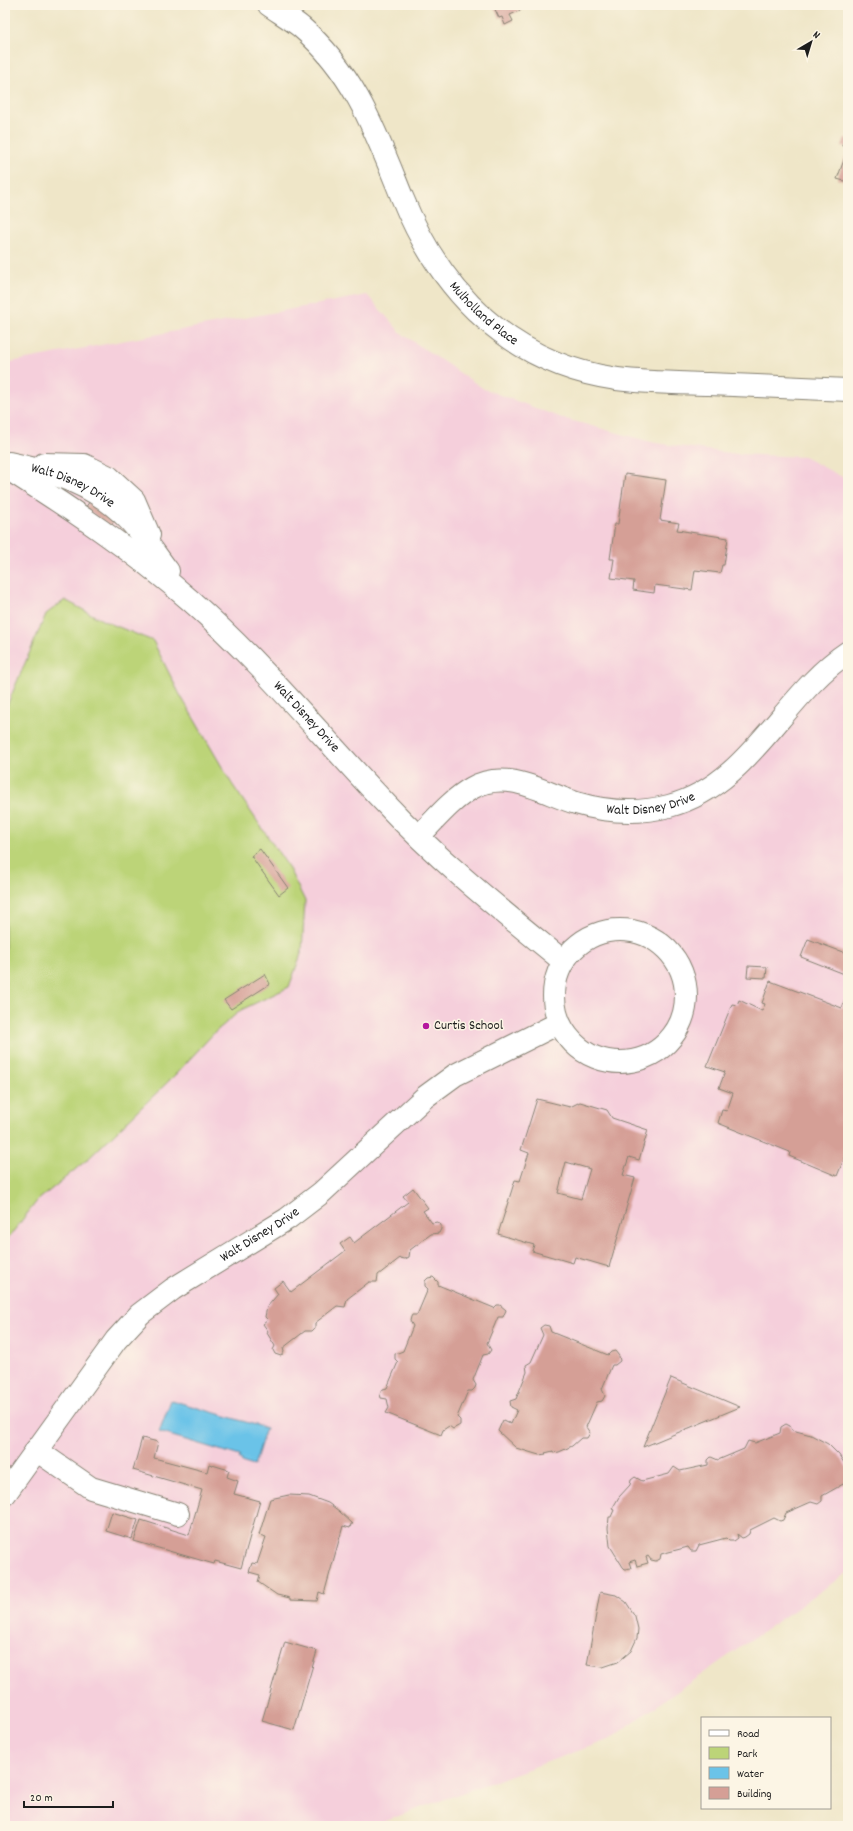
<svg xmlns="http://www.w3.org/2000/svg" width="853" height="1831" viewBox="0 0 853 1831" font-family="Dekko,sans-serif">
	<rect width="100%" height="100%" fill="#fcf5e5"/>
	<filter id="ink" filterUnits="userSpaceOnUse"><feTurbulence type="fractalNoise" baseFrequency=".025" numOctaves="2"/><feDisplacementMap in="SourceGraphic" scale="8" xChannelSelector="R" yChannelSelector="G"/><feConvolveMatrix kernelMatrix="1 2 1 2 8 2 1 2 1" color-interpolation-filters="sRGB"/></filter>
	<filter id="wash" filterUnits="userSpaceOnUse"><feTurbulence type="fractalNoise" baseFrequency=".012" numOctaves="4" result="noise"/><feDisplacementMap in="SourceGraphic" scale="16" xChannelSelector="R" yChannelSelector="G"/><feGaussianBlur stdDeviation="0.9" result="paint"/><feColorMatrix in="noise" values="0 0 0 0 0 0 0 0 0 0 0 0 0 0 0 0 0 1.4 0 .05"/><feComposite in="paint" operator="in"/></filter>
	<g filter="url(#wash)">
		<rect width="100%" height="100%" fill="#efe6c8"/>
		<path fill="#f5cfdb" d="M367 295 402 334 484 389 562 418 655 443 737 454 804 457 848 480V1572L608 1740 371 1826H5V363Z"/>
		<path fill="#bcd478" stroke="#6c784a" d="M65 600 104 621 153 641 179 693 232 784 287 865 305 901 302 951 289 987 241 1010 214 1033 175 1075 88 1159 37 1201 5 1242V710L46 614Z"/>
		<path fill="#6bc3e8" stroke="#447082" d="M171 1400 266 1428 254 1466 241 1462 242 1460 239 1459 240 1456 159 1432Z"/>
		<g id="blocks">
			<g fill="#d59f96" fill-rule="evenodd">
				<path d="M493 5H519L521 10 510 15 513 21 505 25 502 17 499 18Z"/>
				<path d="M845 138 848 139V147L842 146Z"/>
				<path d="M848 149V182L837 179Z"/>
				<path d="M625 474 666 480 660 520 679 523 677 530 728 538 724 565H722L720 573 695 570 692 590 655 585 654 593 633 590 634 581 611 578 614 559H610L615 524H618Z"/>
				<path d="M93 497 118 516 110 526 85 508Z"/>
				<path d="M260 849 288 888 279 895 251 856Z"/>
				<path d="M808 939 848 954 847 975 801 957Z"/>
				<path d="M748 966 767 967 766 978 747 977Z"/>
				<path d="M265 974 270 984 231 1009 224 1000Z"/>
				<path d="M770 981 842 1008 845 1000 848 1002V1149L837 1176 789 1156 790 1152 718 1123 722 1110 727 1111 733 1093 719 1088 725 1072 707 1066 732 1004 737 1005 739 1000 762 1011 765 1004 762 1003Z"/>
				<path d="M537 1099 570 1107 580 1102 607 1110 612 1118 648 1130 639 1160 629 1157 623 1175 635 1178 609 1267 575 1257 573 1263 532 1251 534 1245 498 1234 515 1180 520 1181 529 1153 521 1150ZM566 1162 590 1169 581 1199 558 1193Z"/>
				<path d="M413 1188 428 1208 423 1211 432 1223 437 1222 441 1225V1229L439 1233 431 1234 410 1250 409 1257 405 1259 400 1258 378 1275 377 1282H369L347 1299 345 1307 337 1306 315 1323V1328L312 1331H305L283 1348 284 1352 281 1356 275 1354 273 1350 275 1346 267 1333 268 1331 263 1324 268 1320 265 1317 267 1307 278 1294 274 1288 283 1281 291 1292 345 1251 340 1244 350 1237 354 1243 408 1202 403 1196Z"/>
				<path d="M433 1277 438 1282V1285L494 1308 497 1305H500L506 1310 503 1317H498L487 1343 491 1350 488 1354 483 1355 473 1380 476 1385 475 1388 472 1391H468L457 1417 460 1420V1425L453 1429 449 1426 443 1430 441 1435 386 1413 389 1408 387 1399 381 1398 380 1394 383 1389 387 1388 398 1362 395 1359V1354L403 1351 413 1326 410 1321 411 1317 412 1315H417L428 1289 425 1286V1281L428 1278Z"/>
				<path d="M544 1325 549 1326 551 1332 608 1355 611 1352 615 1351 619 1356 620 1361 615 1365H612L602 1389 605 1396 602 1401 597 1402 586 1427 590 1433 587 1438H581L572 1446 559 1452 553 1453V1451L545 1453 546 1454 539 1455 516 1448 498 1431 503 1420 511 1424 517 1410 511 1407 510 1401 516 1399 527 1372 526 1365 531 1362 543 1335 540 1328Z"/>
				<path d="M671 1378 740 1407 643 1447Z"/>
				<path d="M786 1424 790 1426 792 1430 811 1435 828 1444 839 1455 848 1469V1484L845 1483 822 1496V1501L818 1504 811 1502 786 1513 783 1520 780 1521 774 1518 750 1530 749 1534 745 1537 742 1538 737 1534 738 1538 734 1541H729L726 1538 699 1545 696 1551H691L688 1547 661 1554 660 1559 656 1561 651 1560 648 1556 646 1557 648 1563 637 1566 635 1560 629 1562 631 1568 625 1569 623 1567 610 1546 608 1528 609 1517H611L614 1510 612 1509 619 1497 630 1485 631 1480 635 1477 642 1481 669 1474 674 1467 680 1471 708 1465V1460L711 1457 718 1460 744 1449 748 1441 755 1443 780 1433 781 1427Z"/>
				<path d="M142 1438 158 1442 154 1458 207 1472 209 1464 229 1470 227 1477 238 1481 234 1494 260 1501 241 1568 215 1561 214 1564 134 1541 141 1520 189 1535 202 1490 133 1470Z"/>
				<path d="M289 1495 309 1496 328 1503 339 1511 353 1524H351L350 1528 343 1526 324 1594 319 1592 317 1601 290 1600V1598L277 1595 258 1582 260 1575 249 1572 252 1563 257 1564 266 1537 259 1535 270 1499Z"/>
				<path d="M112 1512 138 1520 132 1539 106 1531Z"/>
				<path d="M600 1592 616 1595 626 1602 635 1616 638 1629 637 1638 631 1651 618 1662 603 1667 587 1665Z"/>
				<path d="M285 1642 317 1651 294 1730 262 1721Z"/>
			</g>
		</g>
	</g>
	<g filter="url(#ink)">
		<use href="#blocks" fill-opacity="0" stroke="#868172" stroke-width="1"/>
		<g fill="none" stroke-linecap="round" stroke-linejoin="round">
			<defs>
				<g id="minor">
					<path id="s1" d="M269 5C279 12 291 19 301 27 355 73 376 133 402 197 441 293 511 364 617 379 648 383 679 383 709 384 756 386 802 388 848 390"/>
					<path id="s2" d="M9 463C56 473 94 484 129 520 143 535 155 554 168 571"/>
					<path d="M44 464 84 465 109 477 134 500 149 535"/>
					<path id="s3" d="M5 467C70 508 133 550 191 601 262 663 321 736 386 804 440 862 502 911 563 961"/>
					<path id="s4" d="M419 836C436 819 451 800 472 788 507 768 543 793 576 803 606 812 638 814 669 806 750 785 783 695 848 652"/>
					<circle cx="620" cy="996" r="66"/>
					<path d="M36 1450 91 1488 178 1514"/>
					<path id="s5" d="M5 1494 116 1340 140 1314 173 1289 287 1219 321 1193 425 1097 455 1075 559 1023"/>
				</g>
			</defs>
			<use href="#minor" stroke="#868172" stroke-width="24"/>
			<use href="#minor" stroke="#fff" stroke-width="22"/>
		</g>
	</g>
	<circle fill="#b5179e" stroke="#fcf5e5" stroke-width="1.5" cx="426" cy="1026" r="4"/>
	<g text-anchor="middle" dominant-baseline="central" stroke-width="3" stroke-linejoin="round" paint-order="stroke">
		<g font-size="14" fill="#1c1c1c" stroke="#fcf5e5">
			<text stroke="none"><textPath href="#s1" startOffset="383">Mulholland Place</textPath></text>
			<text stroke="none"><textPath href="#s2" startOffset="68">Walt Disney Drive</textPath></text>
			<text stroke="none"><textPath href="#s3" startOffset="393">Walt Disney Drive</textPath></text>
			<text stroke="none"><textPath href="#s4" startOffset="257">Walt Disney Drive</textPath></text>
			<text stroke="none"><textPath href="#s5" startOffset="369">Walt Disney Drive</textPath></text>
		</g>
		<g font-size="14" fill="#1c1c1c" stroke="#fcf5e5" text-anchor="start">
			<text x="434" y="1026">Curtis School</text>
		</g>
	</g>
	<rect width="853" height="1831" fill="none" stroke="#fcf5e5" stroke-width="20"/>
	<rect x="701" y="1717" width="130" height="92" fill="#fcf5e5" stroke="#a29e95"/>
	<rect x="709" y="1730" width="20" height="6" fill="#ffffff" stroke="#a29e95"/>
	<text x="737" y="1737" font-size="12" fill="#1c1c1c">Road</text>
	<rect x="709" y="1747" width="20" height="12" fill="#bcd478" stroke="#a29e95"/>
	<text x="737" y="1757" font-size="12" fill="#1c1c1c">Park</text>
	<rect x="709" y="1767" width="20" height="12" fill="#6bc3e8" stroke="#a29e95"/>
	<text x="737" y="1777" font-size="12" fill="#1c1c1c">Water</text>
	<rect x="709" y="1787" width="20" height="12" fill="#d59f96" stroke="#a29e95"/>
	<text x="737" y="1797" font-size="12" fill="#1c1c1c">Building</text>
	<g transform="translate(811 42) rotate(38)" stroke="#fcf5e5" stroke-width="3" paint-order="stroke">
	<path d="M0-3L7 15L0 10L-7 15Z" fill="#1c1c1c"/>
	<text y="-6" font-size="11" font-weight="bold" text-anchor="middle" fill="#1c1c1c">N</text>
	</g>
	<path d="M24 1801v6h89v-6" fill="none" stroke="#1c1c1c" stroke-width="2"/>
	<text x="30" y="1801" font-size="12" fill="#1c1c1c" stroke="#fcf5e5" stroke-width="3" paint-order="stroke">20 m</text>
</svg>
